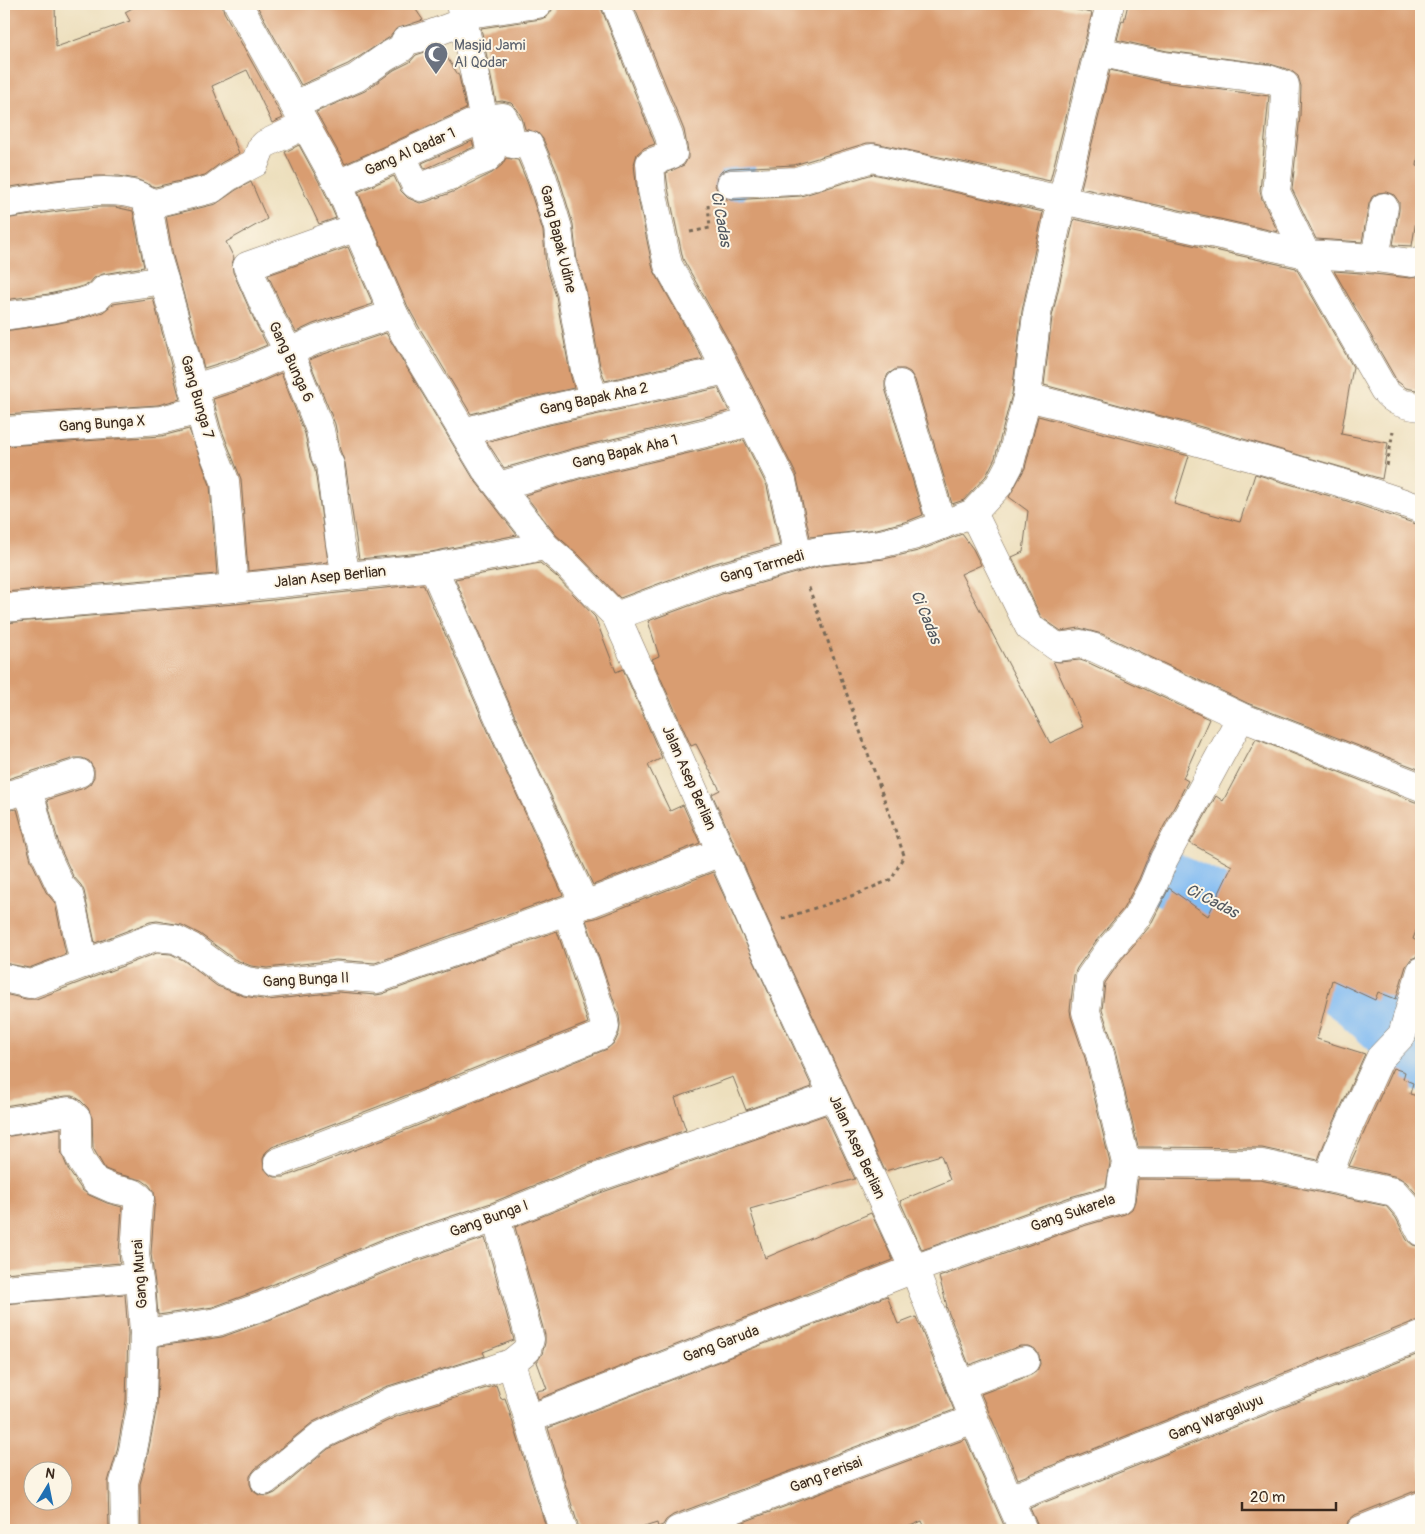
<svg xmlns="http://www.w3.org/2000/svg" width="1425" height="1534" viewBox="0 0 1425 1534" font-family="Pangolin,sans-serif">
	<rect width="100%" height="100%" fill="#fcf5e5"/>
	<filter id="ink" filterUnits="userSpaceOnUse"><feTurbulence type="fractalNoise" baseFrequency=".02" numOctaves="2"/><feDisplacementMap in="SourceGraphic" scale="10" xChannelSelector="R" yChannelSelector="G"/><feConvolveMatrix kernelMatrix="1 2 1 2 8 2 1 2 1" color-interpolation-filters="sRGB"/></filter>
	<filter id="wash" filterUnits="userSpaceOnUse"><feTurbulence type="fractalNoise" baseFrequency=".0096" numOctaves="4" result="noise"/><feDisplacementMap in="SourceGraphic" scale="20" xChannelSelector="R" yChannelSelector="G"/><feGaussianBlur stdDeviation="1.12" result="paint"/><feColorMatrix in="noise" values="0 0 0 0 0 0 0 0 0 0 0 0 0 0 0 0 0 1.4 0 .05"/><feComposite in="paint" operator="in"/></filter>
	<g filter="url(#wash)">
		<rect width="100%" height="100%" fill="#eddfbd"/>
		<g fill="none" stroke-linecap="round" stroke-linejoin="round">
			<g stroke="#81bbf3" stroke-width="56">
				<path d="M684 4 691 49 719 93 730 153 725 178 714 181 720 230 727 255"/>
				<path d="M1077 828 1116 855 1232 909 1357 1001 1409 1049 1421 1063"/>
			</g>
		</g>
		<g id="blocks">
			<g fill="#d99d71" fill-rule="evenodd">
				<path d="M4 4H55L56 47 130 21 125 12 140 4H222L224 12 283 118 272 123 247 70 212 86 239 153 221 163 205 175 155 187 136 179 119 176H97L55 180 4 188Z"/>
				<path d="M256 4H412L423 20 396 29 390 37 348 64 301 85Z"/>
				<path d="M553 4H601L602 10 655 144 644 148 637 154 634 164 637 193 653 269 703 359 605 381 600 366 586 289 577 261 573 224 558 174 543 139 538 133 525 129 522 118 517 109 511 103 502 101 496 102 481 28 541 19 548 16 552 10Z"/>
				<path d="M633 4H1049L1092 13 1050 181 875 143H867L794 165 730 168 722 171 717 177 715 185 718 192 723 198 731 200 801 196 873 174 1043 212 1022 311 1012 394 995 458 986 476 964 500 952 504 915 380 910 372 904 369H896L888 374 885 381V388L923 515 908 521 877 529 810 537 796 474 730 343 683 259 668 188 666 173 684 165 688 158V151L684 130Z"/>
				<path d="M1128 4H1421V137L1417 166 1421 167V187L1412 246 1393 245 1399 210V202L1394 195 1386 192 1378 193 1372 197 1369 204 1362 242 1316 239 1292 189 1300 116 1301 86 1298 76 1290 70 1270 64 1167 51 1117 40 1122 20 1124 21Z"/>
				<path d="M440 47 459 76 466 109 345 164 316 112 365 91 394 70 410 62 416 55Z"/>
				<path d="M1110 70 1162 82 1269 96 1260 191 1262 199 1278 232 1081 188Z"/>
				<path d="M472 141 474 147 425 169 422 163Z"/>
				<path d="M299 145 324 191 336 218 319 224 285 152Z"/>
				<path d="M506 158 518 160 528 184 543 231 546 266 556 296 570 373 574 388 533 397 471 414 419 327 408 307 358 192 394 176 401 191 408 198 420 203 426 202 458 190 492 173 502 165Z"/>
				<path d="M251 182 267 219 226 242 234 258 232 264 233 272 256 324 267 345 236 358 204 368 173 256 166 216 216 204 236 190Z"/>
				<path d="M98 207H115L133 211 144 267 103 274 94 278 89 284 76 288 49 294 4 300V219L59 211Z"/>
				<path d="M1074 219 1296 268 1353 367 1341 434 1388 443 1382 479 1188 423 1044 385 1052 317Z"/>
				<path d="M348 247 373 304 313 324 296 332 284 311 268 275Z"/>
				<path d="M1334 271 1374 274 1410 278 1421 276V391L1406 388 1397 381Z"/>
				<path d="M153 298 180 399 158 405 4 415V331L54 324 83 318 103 312 113 304Z"/>
				<path d="M386 333 473 478 517 535 431 552 359 559 345 463 340 450 335 424 309 360 324 354Z"/>
				<path d="M281 373 305 434 310 458 315 470 328 562 248 571 241 479 221 428 213 399 247 388Z"/>
				<path d="M718 388 729 411 575 448 504 468 487 442 540 427Z"/>
				<path d="M1038 416 1189 456 1174 504 1240 522 1255 474 1347 501 1416 524H1421V770L1247 703 1102 634 1079 628 1061 631 1041 617 1012 557 1023 552 1028 511 1009 497 1025 468Z"/>
				<path d="M189 429 210 485 217 574 4 592V446L162 436Z"/>
				<path d="M744 440 767 486 780 545 712 564 620 598 579 555 556 535 525 495 583 478Z"/>
				<path d="M962 534 973 549 981 565 961 574 1050 743 1083 727 1053 661 1059 662 1080 660 1089 663 1209 719 1183 778 1188 781 1150 852 1139 879 1123 909 1096 941 1077 968 1074 975 1070 1010 1071 1017 1085 1058 1110 1163 1106 1187 1070 1197 922 1250 900 1201 950 1180 941 1155 885 1171 769 922 712 794 720 790 696 744 691 746 652 659 659 656 648 621 722 594 821 566 884 559 918 551Z"/>
				<path d="M540 563 557 577 595 617 616 672 623 669 662 758 648 765 670 811 683 805 700 843 593 885 531 753 455 579Z"/>
				<path d="M423 584 503 765 563 895 375 963 336 960 267 968 251 966 234 959 200 934 182 925 157 921 150 922 95 943 84 891 81 885 73 876 60 848 47 800 84 788 90 784 94 777V769L89 761 82 758H75L4 780V623L235 604Z"/>
				<path d="M1256 739 1415 802H1421V918L1413 939 1421 943V948L1418 956 1411 959 1406 966 1396 999 1378 992 1375 1000 1332 980 1317 1039 1365 1054 1324 1144 1318 1160 1262 1148 1138 1147 1115 1050 1102 1010 1105 983 1121 960 1150 926 1169 888 1208 916 1232 866 1190 843 1216 796 1223 801Z"/>
				<path d="M17 809 31 860 46 892 55 903 66 954 29 968 4 963V811Z"/>
				<path d="M713 872 812 1087 746 1110 733 1077 675 1098 686 1130 590 1163 491 1203 383 1239 257 1291 213 1307 158 1315 156 1291 151 1254 154 1208 155 1202 154 1192 149 1185 142 1180 118 1174 105 1169 93 1148 92 1118 88 1108 80 1100 73 1096H66L4 1106V994L26 999H36L157 953 171 954 183 960 217 986 244 996 268 1000 338 992 376 995 382 994 557 931 588 1023 377 1107 272 1147 266 1152 263 1159 264 1168 269 1174 275 1177H284L389 1137 607 1049 615 1042 619 1033 620 1024 619 1016 586 920 596 918Z"/>
				<path d="M1393 1068 1405 1072 1403 1079 1413 1083 1410 1094 1421 1097V1199L1406 1182 1398 1177 1349 1166Z"/>
				<path d="M825 1115 855 1179 750 1209 765 1258 871 1213 893 1260 538 1399 536 1391 547 1389 537 1362 542 1354 545 1343V1335L515 1227 600 1193Z"/>
				<path d="M61 1128V1151L63 1157 69 1171 82 1190 89 1195 107 1203 122 1207 119 1254 120 1263 4 1273V1137Z"/>
				<path d="M1138 1179 1260 1180 1386 1206 1396 1218 1407 1240 1413 1245 1421 1247V1321H1415L1018 1479 981 1394 1031 1375 1037 1371 1040 1364 1039 1355 1035 1349 1028 1346H1020L969 1365 946 1306H947L939 1277 1080 1227 1125 1214 1132 1209 1135 1201Z"/>
				<path d="M485 1238 514 1340 483 1352 485 1356 385 1387 313 1422 255 1469 250 1476V1484L253 1491 259 1495 268 1496 275 1493 328 1449 398 1416 496 1385 501 1399 505 1398 547 1530H141L140 1484 147 1458 157 1406 159 1346 222 1337 269 1320 393 1269Z"/>
				<path d="M125 1294 128 1333 126 1401 117 1451 108 1482 109 1530H4V1304ZM32 1472H62V1502H32Z"/>
				<path d="M887 1296 898 1324 916 1317 954 1410 673 1515 666 1520 663 1525 658 1527 657 1523 635 1530H578V1525L548 1428Z"/>
				<path d="M1421 1353V1491H1415L1355 1515 1348 1521 1346 1530H1038L1037 1524 1030 1508Z"/>
				<path d="M966 1439 1006 1530H926L922 1521 901 1530H722Z"/>
			</g>
		</g>
	</g>
	<g filter="url(#ink)">
		<use href="#blocks" fill-opacity="0" stroke="#796956" stroke-width="1"/>
		<g fill="none" stroke-linecap="round" stroke-linejoin="round">
			<defs>
				<g id="minor">
					<path d="M238 4 338 184 394 314 405 335 486 470 545 546 568 566 616 616 755 928 914 1269 974 1419 1023 1530"/>
					<path d="M616 4 669 136 673 154 650 163 652 190 668 265 716 350 782 481 798 556"/>
					<path d="M462 15 538 4"/>
					<path d="M1098 52 1164 66 1268 79 1285 85 1284 115 1276 192 1306 254 1384 390C1394 403 1405 405 1421 407"/>
					<path d="M294 105 356 78 386 57 402 48 405 41 420 38 463 22"/>
					<path d="M402 156 415 184 421 187 452 175 471 165 486 159 491 154 460 4"/>
					<path d="M338 184 482 119 503 117 508 126 512 144 529 145 543 179 558 228 562 264 571 292 585 370 594 399"/>
					<path d="M731 184 797 181 872 158 1306 254 1375 258 1384 207"/>
					<path d="M4 204C40 199 115 180 147 200L158 260 164 280 206 433 225 481 234 588"/>
					<path d="M147 205 212 189 228 177 255 163 261 148 265 144 305 125"/>
					<path d="M1375 258 1412 263 1421 260"/>
					<path d="M4 316 52 309 80 303 98 297 105 289 164 280"/>
					<path d="M900 384 942 525"/>
					<path d="M194 388 242 373 318 339 394 314"/>
					<path d="M1027 397C1097 414 1167 433 1236 453 1298 470 1360 487 1421 509"/>
					<path d="M4 431 161 420 200 410"/>
					<path d="M464 432 536 412 726 370"/>
					<path d="M499 486 579 463 752 422"/>
					<path d="M973 513 1029 627 1057 647 1081 644 1095 648 1241 717 1421 787"/>
					<path d="M433 567 517 759 583 901 587 903"/>
					<path d="M346 576 340 544 330 465 325 455 320 430 290 353 270 318 247 266 357 227"/>
					<path d="M4 608 234 588 433 567 545 546"/>
					<path d="M616 616 717 579 818 551 880 544 913 536 973 513 999 485 1010 464 1027 397 1037 314 1062 200 1110 4"/>
					<path d="M26 790 79 773"/>
					<path d="M4 796 26 790 33 806 45 853 60 885 69 895 72 907 84 964"/>
					<path d="M4 978 30 984 155 937 175 939 191 947 226 973 247 981 267 984 338 976 377 979 470 946 587 903H590L721 852"/>
					<path d="M4 1122 69 1111 77 1119V1151L82 1162 95 1181 113 1189 133 1193 140 1198 138 1205 135 1255 141 1293 144 1333 142 1403 132 1455 124 1482 125 1530"/>
					<path d="M278 1162 383 1122 601 1035 605 1027 604 1021 567 911"/>
					<path d="M1126 1163 1262 1164 1394 1192 1409 1209 1421 1232"/>
					<path d="M1328 1178 1338 1150 1380 1058 1402 1035 1421 971"/>
					<path d="M4 1289 130 1278"/>
					<path d="M144 1333 217 1322 263 1306 388 1254 496 1218 595 1178 833 1096"/>
					<path d="M511 1363 563 1530"/>
					<path d="M960 1385 1025 1361"/>
					<path d="M529 1419 914 1269 1075 1212 1120 1199 1122 1180 1126 1163 1100 1054 1086 1012 1090 977 1109 950 1136 918 1153 886 1164 859 1241 717"/>
					<path d="M265 1481 320 1436 392 1401 488 1371 511 1363 527 1350 530 1339 496 1218"/>
					<path d="M1010 1499 1421 1336"/>
					<path d="M678 1530 974 1419"/>
					<path d="M1361 1530 1421 1506"/>
				</g>
			</defs>
			<use href="#minor" stroke="#796956" stroke-width="29"/>
			<g stroke="#796956" stroke-width="3" stroke-dasharray="4 4" stroke-linecap="butt">
				<path d="M690 232 710 228 708 205"/>
				<path d="M1387 466 1393 431"/>
				<path d="M782 919 857 894 892 879 904 855 808 585"/>
			</g>
			<use href="#minor" stroke="#fff" stroke-width="28"/>
		</g>
	</g>
	<defs>
		<symbol id="mosque-pin" viewBox="-11 -11 22 30"><path d="M0 17L-7.5 6A9.5 9.5 0 1 1 7.5 6Z" fill="#6b7280" stroke="#fcf5e5"/><path d="M3.5-4.9A6 6 0 1 0 3.5 4.9A5 5 0 1 1 3.5-4.9Z" fill="#fff"/></symbol>
	</defs>
	<g fill-rule="evenodd">
		<use href="#mosque-pin" x="422" y="40" width="28" height="38"/>
	</g>
	<g text-anchor="middle" dominant-baseline="central" stroke-width="4" stroke-linejoin="round" paint-order="stroke">
		<g font-size="15" fill="#5b616d" stroke="#fcf5e5" text-anchor="start">
			<text x="454" y="45">Masjid Jami<tspan x="454" dy="17">Al Qodar</tspan></text>
		</g>
		<g font-size="15" fill="#3b2a1e" stroke="#fcf5e5">
			<text transform="translate(410 152) rotate(-24)">Gang Al Qadar 1</text>
			<text transform="translate(558 239) rotate(76)">Gang Bapak Udine</text>
			<text transform="translate(291 362) rotate(65)">Gang Bunga 6</text>
			<text transform="translate(197 397) rotate(74)">Gang Bunga 7</text>
			<text transform="translate(594 399) rotate(-12)">Gang Bapak Aha 2</text>
			<text transform="translate(102 424) rotate(-4)">Gang Bunga X</text>
			<text transform="translate(625 452) rotate(-13)">Gang Bapak Aha 1</text>
			<text transform="translate(762 567) rotate(-16)">Gang Tarmedi</text>
			<text transform="translate(330 577) rotate(-6)">Jalan Asep Berlian</text>
			<text transform="translate(689 778) rotate(66)">Jalan Asep Berlian</text>
			<text transform="translate(306 980) rotate(-3)">Gang Bunga II</text>
			<text transform="translate(857 1147) rotate(65)">Jalan Asep Berlian</text>
			<text transform="translate(1073 1213) rotate(-19)">Gang Sukarela</text>
			<text transform="translate(489 1219) rotate(-20)">Gang Bunga I</text>
			<text transform="translate(140 1274) rotate(-94)">Gang Murai</text>
			<text transform="translate(721 1344) rotate(-21)">Gang Garuda</text>
			<text transform="translate(1216 1418) rotate(-22)">Gang Wargaluyu</text>
			<text transform="translate(826 1475) rotate(-21)">Gang Perisai</text>
		</g>
		<g font-size="16" font-style="italic" fill="#50565e" stroke="#fcf5e5">
			<text transform="translate(721 219) rotate(80)">Ci Cadas</text>
			<text transform="translate(926 617) rotate(68)">Ci Cadas</text>
			<text transform="translate(1212 901) rotate(27)">Ci Cadas</text>
		</g>
	</g>
	<rect width="1425" height="1534" fill="none" stroke="#fcf5e5" stroke-width="20"/>
	<g transform="translate(48 1486) rotate(10)"><circle r="24" fill="#fcf5e5" stroke="#afa495"/>
	<path d="M0-4L9 19L0 12L-9 19Z" fill="#1f6fb2"/>
	<text y="-8" font-size="14" font-weight="bold" text-anchor="middle" fill="#3b2a1e">N</text>
	</g>
	<path d="M1242 1502v8h94v-8" fill="none" stroke="#3b2a1e" stroke-width="2.5"/>
	<text x="1250" y="1502" font-size="15" fill="#3b2a1e" stroke="#fcf5e5" stroke-width="4" paint-order="stroke">20 m</text>
</svg>
